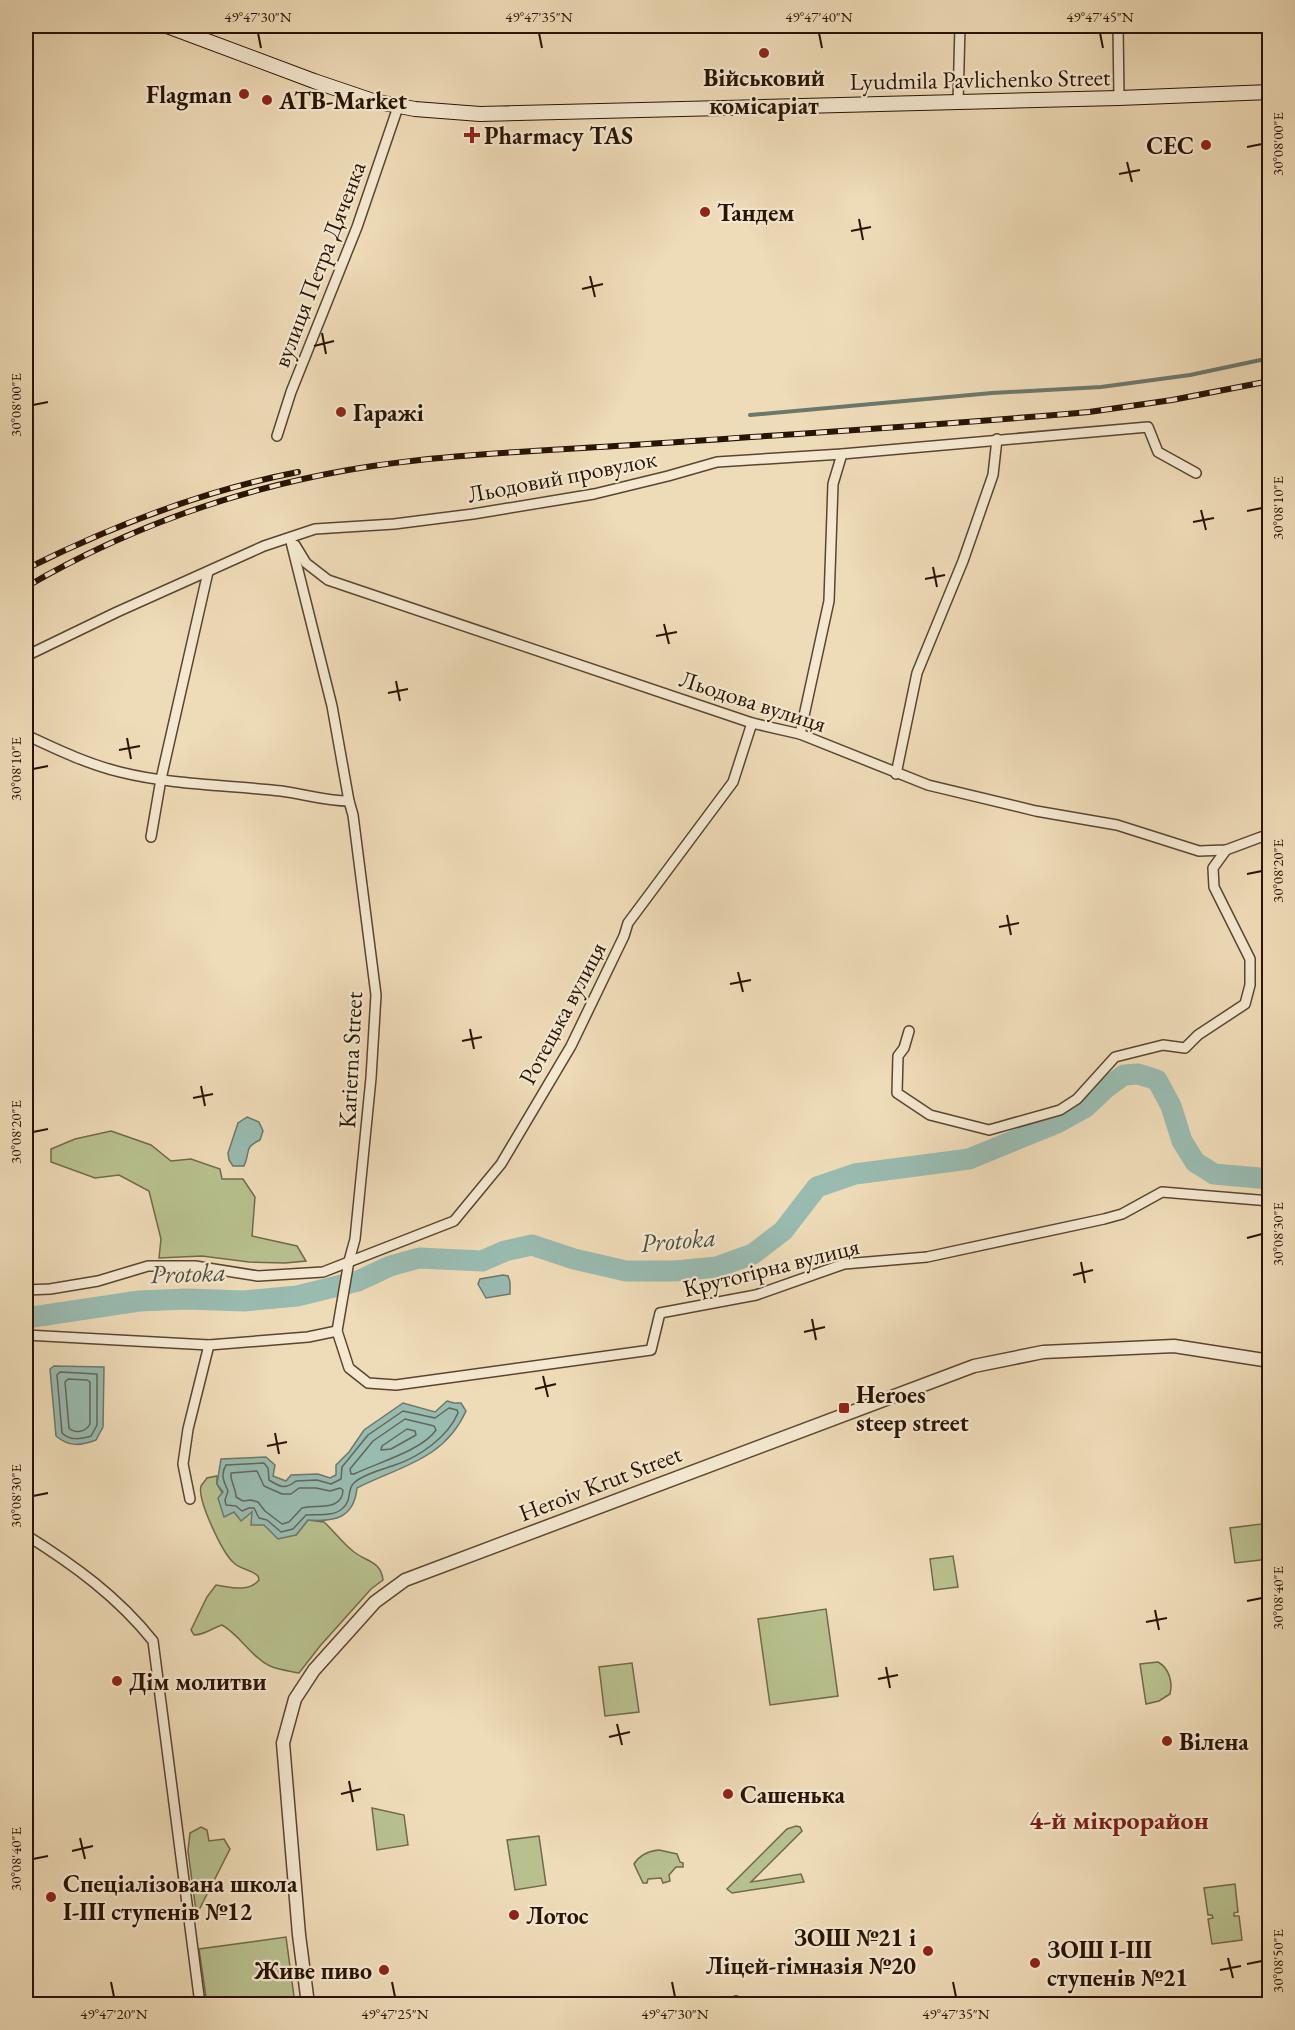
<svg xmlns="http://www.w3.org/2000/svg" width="1295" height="2030" viewBox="0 0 1295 2030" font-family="'EB Garamond',serif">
	<rect width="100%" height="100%" fill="#eedbb7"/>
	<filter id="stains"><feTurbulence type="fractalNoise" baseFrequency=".00333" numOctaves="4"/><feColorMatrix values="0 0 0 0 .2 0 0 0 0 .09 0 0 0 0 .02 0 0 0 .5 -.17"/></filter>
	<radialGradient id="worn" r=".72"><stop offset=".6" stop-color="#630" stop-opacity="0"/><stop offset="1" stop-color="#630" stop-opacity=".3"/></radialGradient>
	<g fill="#b8c08f" stroke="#706a49" stroke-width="1.5">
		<path d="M111 1131 151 1145 171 1161 191 1159 220 1169 222 1179H243L255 1197 252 1236 297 1246 306 1261 285 1263 249 1262 202 1256 159 1258 161 1239 149 1191 119 1175 95 1178 51 1162V1149L75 1139Z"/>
		<path d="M217 1476V1484L234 1512H252L264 1525 296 1535 308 1520 324 1522C334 1531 343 1544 354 1552 367 1562 381 1561 383 1580L371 1589 320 1646 299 1673C290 1671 279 1670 270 1666 251 1657 240 1635 222 1625 212 1628 205 1635 194 1635L191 1630 207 1597 216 1585C230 1587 248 1593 259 1580L258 1576C251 1569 241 1570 234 1563 223 1554 197 1500 201 1486 203 1483 205 1481 207 1478Z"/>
		<path d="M1269 1523V1559L1235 1563 1230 1528Z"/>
		<path d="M953 1556 958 1587 934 1590 930 1559Z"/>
		<path d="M826 1609 838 1696 770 1705 758 1619Z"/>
		<path d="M1158 1662C1169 1668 1173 1682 1170 1694L1159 1701 1146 1704 1140 1664Z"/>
		<path d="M632 1663 639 1712 605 1716 599 1667Z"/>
		<path d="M372 1808 404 1815 408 1845 377 1850Z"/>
		<path d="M796 1826 800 1827 802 1831 751 1882 801 1874 804 1882 732 1893 727 1889 787 1829Z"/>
		<path d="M201 1827 207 1830 209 1841 224 1839 230 1849 199 1910 196 1911 188 1851 190 1833Z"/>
		<path d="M539 1836 546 1885 515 1890 507 1840Z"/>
		<path d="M659 1850 677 1854 680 1862 683 1863V1867H676L669 1875 670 1881 663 1883 661 1878 648 1879 647 1883H643L634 1864C640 1854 649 1851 659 1850Z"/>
		<path d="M1235 1884 1238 1912 1234 1913V1916H1239L1242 1940 1212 1944 1208 1919 1213 1918 1212 1915H1208L1204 1888Z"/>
		<path d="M286 1937 295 2004H207L199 1949Z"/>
	</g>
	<g fill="#99bbb0" stroke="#6c786b" stroke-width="1.5">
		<path d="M247 1117 259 1122 263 1131 260 1140C243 1148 251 1151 244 1166H233L229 1160 228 1153 238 1123Z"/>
		<path d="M503 1275 508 1276 510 1282V1294L486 1298 478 1284 480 1279Z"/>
		<path d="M54 1366 104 1367 103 1427 96 1440C80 1446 69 1447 56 1436L50 1369Z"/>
		<path d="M447 1401 454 1403H461L466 1411C444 1460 400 1466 357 1488 354 1518 335 1522 308 1520L296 1535 278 1539 264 1525H251L252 1512 241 1521 234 1512 224 1517 218 1498 223 1492 217 1484 221 1459 266 1457 275 1465 273 1476 286 1481 291 1475 318 1474 330 1478 336 1475V1465L349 1452 364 1430 403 1403 435 1412Z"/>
	</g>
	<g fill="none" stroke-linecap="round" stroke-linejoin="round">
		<g stroke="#61675a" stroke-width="1.5">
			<path d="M60 1372 97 1374V1425L91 1436C81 1439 70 1441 62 1433L57 1375Z"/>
			<path d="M68 1379 87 1380 90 1382V1424C86 1432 75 1434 69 1428L65 1382Z"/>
			<path d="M449 1408 457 1410 458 1413C448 1437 419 1457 395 1465 384 1469 360 1475 353 1484 347 1491 352 1501 342 1509 332 1517 318 1514 306 1515L293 1529 281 1532 267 1520 259 1518 254 1508H249L242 1511 236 1506 226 1505 225 1500 228 1491C224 1482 220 1475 226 1465L264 1463 268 1468 269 1480C280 1487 285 1490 296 1481L317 1480 331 1484 341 1479 342 1467 368 1435 403 1411 435 1418Z"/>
			<path d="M405 1419 434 1426 436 1430C423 1450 377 1463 354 1474H351L350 1469 373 1441Z"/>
			<path d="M407 1429 415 1431 416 1435 391 1449 381 1450 382 1446Z"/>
			<path d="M257 1471 264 1486 282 1494H291L299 1488H316L330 1491 340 1488 343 1490C342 1512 316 1504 302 1508L289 1522 282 1524 265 1511 258 1502 251 1500 243 1501 236 1497C236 1488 230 1481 231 1473Z"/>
		</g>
		<path stroke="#6c786b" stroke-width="4" d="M750 415 992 393 1101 387 1190 375 1270 358"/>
		<path stroke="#99bbb0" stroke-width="21" d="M26 1318 139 1301 187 1299 244 1301 297 1296 358 1281 390 1266 419 1258 482 1261 505 1251 532 1245 574 1259 626 1271H675L717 1267 753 1254 783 1231 817 1187 855 1174 969 1159 1057 1123 1086 1107 1106 1088 1124 1075 1138 1074 1157 1080 1171 1106 1182 1141 1195 1162 1214 1174 1270 1179"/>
		<defs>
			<g id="minor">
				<path d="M1118 26 1119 98"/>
				<path d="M958 102 960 26"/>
				<path d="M277 436 291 392 357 227 398 107"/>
				<path d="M290 538 332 706 349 801 353 815 376 995 371 1078 355 1239 349 1261 337 1331 349 1368 368 1383 396 1385 651 1350 660 1313 756 1295 844 1264 927 1257 1104 1219 1122 1214 1162 1192 1270 1201"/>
				<path d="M295 545 306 563 328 580 752 723 800 734 928 785 1036 811 1117 825 1199 851 1226 850 1261 837 1270 836"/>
				<path d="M26 656 117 612 264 546 315 529 394 524 473 514 594 494 668 476 717 462 842 454 1148 427 1158 452 1196 473"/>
				<path d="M800 734 829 601 833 484 842 454"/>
				<path d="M26 735C56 749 87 764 120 772 172 785 227 785 281 791 304 794 325 801 349 801"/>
				<path d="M896 774 917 673 963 561 993 475 997 439"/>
				<path d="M151 837 161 779 208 572"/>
				<path d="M909 1031 904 1048 898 1056 897 1093 930 1115 989 1130 1060 1110 1077 1099 1115 1057 1163 1045 1185 1048 1198 1035 1245 1004 1250 985V959L1214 887 1213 868 1226 850"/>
				<path d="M26 1290 50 1289 98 1281 148 1266H195L258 1276 323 1272 454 1221 501 1164 571 1046 624 936 628 923 733 782 752 723"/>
				<path d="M26 1335 209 1345 308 1337 337 1331"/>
				<path d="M190 1499 183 1464 188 1429 209 1345"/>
				<path d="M26 1535C74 1565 118 1597 153 1641L200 2004"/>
				<path d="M736 2001 737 2004"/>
			</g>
			<path id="tertiary" d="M308 2004 299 1935 283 1743 295 1699 314 1670 375 1602 405 1580 974 1366 1043 1352 1174 1346 1270 1361"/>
			<path id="secondary" d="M167 26 314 81 373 101 415 109 480 114 1119 98 1270 92"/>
		</defs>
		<use href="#minor" stroke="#5a4530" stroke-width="12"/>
		<use href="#tertiary" stroke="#5a4530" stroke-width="15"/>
		<use href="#secondary" stroke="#291303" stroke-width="16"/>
		<use href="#minor" stroke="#f4e8d0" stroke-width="9"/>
		<use href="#tertiary" stroke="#f4e8d0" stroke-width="12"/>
		<use href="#secondary" stroke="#f4e8d0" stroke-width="14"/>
		<defs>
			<g id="rail">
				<path d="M26 569C112 526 202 491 298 472"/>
				<path d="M26 587C125 529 235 490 348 470 445 453 549 451 647 444 795 434 942 425 1089 412L1172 400 1270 381"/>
			</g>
		</defs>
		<use href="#rail" stroke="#291303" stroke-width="6"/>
		<use href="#rail" stroke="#f4e8d0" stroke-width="4" stroke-dasharray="11" stroke-linecap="butt"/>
	</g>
	<path fill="none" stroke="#291303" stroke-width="2" d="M258 33 261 48M539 33 542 48M819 33 822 48M1100 33 1103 48M1247 147 1262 144M1127 162 1132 182M1119 174 1140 170M859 219 863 240M851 231 871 227M590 276 595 297M582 289 603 284M322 333 326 354M314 346 334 341M33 405 48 402M1201 510 1206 530M1247 511 1262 508M1193 522 1214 518M933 567 937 587M925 579 945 575M664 624 669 644M656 636 677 632M396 681 400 701M388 693 408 689M127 738 131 759M119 750 140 746M33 769 48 766M1247 874 1262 871M1007 915 1011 935M999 927 1019 923M738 972 743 992M730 984 751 980M470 1029 474 1049M462 1041 482 1037M201 1086 205 1106M193 1098 213 1094M33 1132 48 1129M1247 1238 1262 1234M1081 1262 1085 1283M1073 1275 1093 1270M812 1319 816 1340M804 1332 825 1327M543 1376 548 1397M535 1389 556 1384M275 1433 279 1454M267 1446 287 1442M33 1496 48 1493M1247 1601 1262 1598M1155 1610 1159 1630M1146 1622 1167 1618M886 1667 890 1688M878 1679 898 1675M617 1724 622 1745M609 1737 630 1732M349 1781 353 1802M341 1794 361 1789M80 1838 85 1859M72 1851 93 1846M33 1859 48 1856M1228 1958 1233 1978M1247 1964 1262 1961M1220 1970 1241 1966M111 1982 114 1997M392 1982 395 1997M672 1982 675 1997M953 1982 956 1997"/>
	<g fill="#8f2418" stroke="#f4e8d0" stroke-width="2">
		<circle cx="764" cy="53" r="6"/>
		<circle cx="244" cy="94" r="6"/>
		<circle cx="267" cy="100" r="6"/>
		<path d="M469 126h6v6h6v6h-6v6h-6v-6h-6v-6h6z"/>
		<circle cx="1206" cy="145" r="6"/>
		<circle cx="705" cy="212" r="6"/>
		<circle cx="341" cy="412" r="6"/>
		<rect x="838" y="1402" width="12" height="12" rx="3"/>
		<circle cx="117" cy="1681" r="6"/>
		<circle cx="1167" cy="1741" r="6"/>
		<circle cx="728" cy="1794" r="6"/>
		<circle cx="51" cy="1897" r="6"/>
		<circle cx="514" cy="1915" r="6"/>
		<circle cx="928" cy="1951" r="6"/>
		<circle cx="1035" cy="1963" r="6"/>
		<circle cx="384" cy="1970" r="6"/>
	</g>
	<g text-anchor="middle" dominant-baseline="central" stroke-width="4.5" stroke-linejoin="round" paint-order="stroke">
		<g font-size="24" font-weight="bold" fill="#291303" stroke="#f4e8d0" text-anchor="start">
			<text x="764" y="77" text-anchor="middle">Військовий<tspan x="764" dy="28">комісаріат</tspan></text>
			<text x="232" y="94" text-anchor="end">Flagman</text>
			<text x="279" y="100">ATB-Market</text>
			<text x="484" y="135">Pharmacy TAS</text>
			<text x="1194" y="145" text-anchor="end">СЕС</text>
			<text x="717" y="212">Тандем</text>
			<text x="353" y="412">Гаражі</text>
			<text x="856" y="1394">Heroes<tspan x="856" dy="28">steep street</tspan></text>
			<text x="129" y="1681">Дім молитви</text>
			<text x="1179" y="1741">Вілена</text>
			<text x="740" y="1794">Сашенька</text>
			<text x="63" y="1883">Спеціалізована школа<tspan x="63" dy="28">І-ІІІ ступенів №12</tspan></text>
			<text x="526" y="1915">Лотос</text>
			<text x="916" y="1937" text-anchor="end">ЗОШ №21 і<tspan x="916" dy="28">Ліцей-гімназія №20</tspan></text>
			<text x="1047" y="1949">ЗОШ І-ІІІ<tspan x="1047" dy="28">ступенів №21</tspan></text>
			<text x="372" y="1970" text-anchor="end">Живе пиво</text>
		</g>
		<g font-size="24" fill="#291303" stroke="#f4e8d0">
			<text transform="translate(980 79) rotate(-1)">Lyudmila Pavlichenko Street</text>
			<text transform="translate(319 264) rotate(-69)">вулиця Петра Дяченка</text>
			<text transform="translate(562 476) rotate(-11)">Льодовий провулок</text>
			<text transform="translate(753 701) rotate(18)">Льодова вулиця</text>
			<text transform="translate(562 1013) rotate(-62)">Ротецька вулиця</text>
			<text transform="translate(350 1060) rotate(-87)">Karierna Street</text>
			<text transform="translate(771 1267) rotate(-14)">Крутогірна вулиця</text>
			<text transform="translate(600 1483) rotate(-21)">Heroiv Krut Street</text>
		</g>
		<g font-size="26" font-style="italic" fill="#504e40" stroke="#f4e8d0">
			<text transform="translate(678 1240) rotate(-5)">Protoka</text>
			<text transform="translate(188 1273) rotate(-2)">Protoka</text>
		</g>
		<g font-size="26" font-weight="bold" fill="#7a1f14" stroke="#f4e8d0">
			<text x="1119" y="1820">4-й мікрорайон</text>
		</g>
	</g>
	<rect width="1295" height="2030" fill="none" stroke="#eedbb7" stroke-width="66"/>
	<rect x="33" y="33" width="1229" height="1964" fill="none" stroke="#291303" stroke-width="2"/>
	<g font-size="15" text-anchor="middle" fill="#291303">
		<text x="258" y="22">49°47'30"N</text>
		<text x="539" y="22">49°47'35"N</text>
		<text x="819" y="22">49°47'40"N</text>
		<text x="1100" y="22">49°47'45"N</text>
		<text transform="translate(1278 144) rotate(-90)" y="5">30°08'00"E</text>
		<text transform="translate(16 405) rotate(-90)" y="5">30°08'00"E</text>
		<text transform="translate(1278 508) rotate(-90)" y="5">30°08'10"E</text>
		<text transform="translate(16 769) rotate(-90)" y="5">30°08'10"E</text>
		<text transform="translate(1278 871) rotate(-90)" y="5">30°08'20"E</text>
		<text transform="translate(16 1132) rotate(-90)" y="5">30°08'20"E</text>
		<text transform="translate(1278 1234) rotate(-90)" y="5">30°08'30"E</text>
		<text transform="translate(16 1496) rotate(-90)" y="5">30°08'30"E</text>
		<text transform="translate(1278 1598) rotate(-90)" y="5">30°08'40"E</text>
		<text transform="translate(16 1859) rotate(-90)" y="5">30°08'40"E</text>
		<text transform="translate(1278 1961) rotate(-90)" y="5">30°08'50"E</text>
		<text x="114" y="2019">49°47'20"N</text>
		<text x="395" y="2019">49°47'25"N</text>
		<text x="675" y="2019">49°47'30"N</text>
		<text x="956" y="2019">49°47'35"N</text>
	</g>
	<rect width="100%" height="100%" filter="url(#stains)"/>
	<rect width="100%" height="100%" fill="url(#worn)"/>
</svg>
